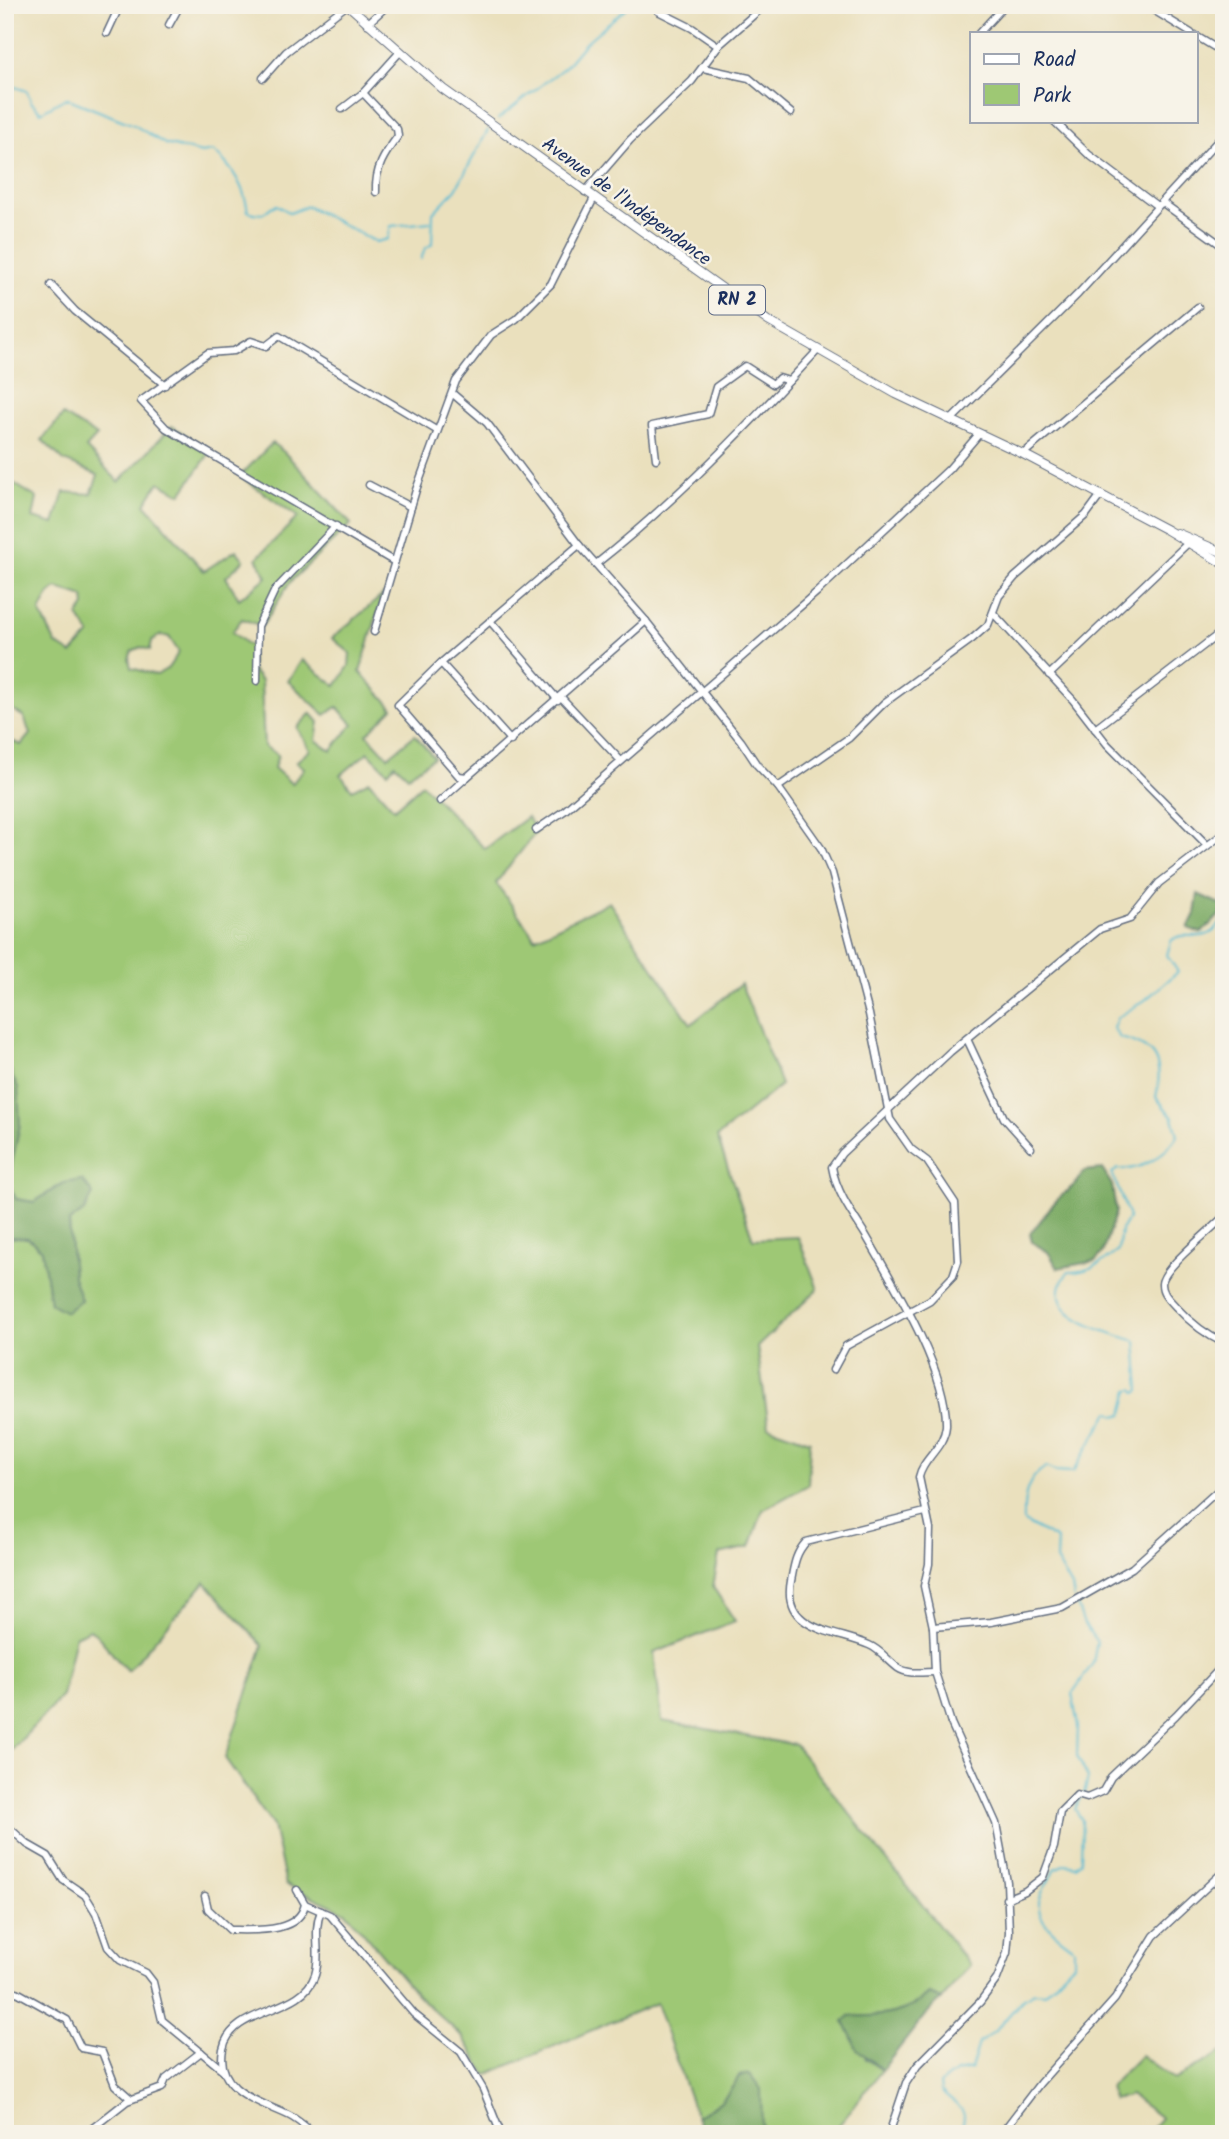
<svg xmlns="http://www.w3.org/2000/svg" width="1229" height="2139" viewBox="0 0 1229 2139" font-family="Kalam,sans-serif">
	<rect width="100%" height="100%" fill="#f7f3e8"/>
	<filter id="ink" filterUnits="userSpaceOnUse"><feTurbulence type="fractalNoise" baseFrequency=".0143" numOctaves="2"/><feDisplacementMap in="SourceGraphic" scale="14" xChannelSelector="R" yChannelSelector="G"/><feConvolveMatrix kernelMatrix="1 2 1 2 8 2 1 2 1" color-interpolation-filters="sRGB"/></filter>
	<filter id="wash" filterUnits="userSpaceOnUse"><feTurbulence type="fractalNoise" baseFrequency=".00686" numOctaves="4" result="noise"/><feDisplacementMap in="SourceGraphic" scale="28" xChannelSelector="R" yChannelSelector="G"/><feGaussianBlur stdDeviation="1.57" result="paint"/><feColorMatrix in="noise" values="0 0 0 0 0 0 0 0 0 0 0 0 0 0 0 0 0 1.4 0 .05"/><feComposite in="paint" operator="in"/></filter>
	<g filter="url(#wash)">
		<rect width="100%" height="100%" fill="#eae0bd"/>
		<g fill="#9ec874" stroke="#5c7c69" stroke-width="2" fill-rule="evenodd">
			<path d="M63 415 97 436 86 448 119 482 172 426 211 451 181 494 159 482 145 504 204 571 236 550 244 560 226 577 239 599 267 577 257 558 298 517 240 476 272 443 284 452 351 524 291 581 262 626 242 619 232 632 251 647 252 670 261 681 264 746 278 755 274 768 292 784 304 768 296 762 310 750 297 728 311 713 319 722 316 740 331 751 353 724 337 707 325 715 288 681 302 660 336 686 349 666 350 653 332 638 383 595 360 672 393 708 367 734 388 757 415 735 434 757 408 776 395 764 388 772 368 752 341 775 352 790 369 781 394 809 422 784 485 849 527 817 537 831 496 883 535 938 609 902 691 1024 741 984 781 1085 717 1137 753 1239 798 1237 818 1289 757 1347 769 1427 810 1441 808 1485 763 1510 750 1547 719 1554 713 1587 735 1621 654 1653 662 1721 795 1745 970 1965 942 1999 929 1994C907 2015 879 2017 850 2016L866 2059 882 2070 832 2134H762L739 2076C728 2097 717 2107 696 2116L656 2003 486 2075 463 2037 416 1994 346 1912 286 1885 273 1826 225 1758 263 1646 205 1582 128 1671C113 1658 105 1641 90 1629L75 1636 62 1696 9 1753 5 1764V1237L28 1238 42 1250 50 1303 81 1300 73 1277 69 1222 84 1211 93 1194 82 1180 64 1183 34 1202 16 1199 8 1183 20 1124 11 1071 5 1064V738L21 745 30 734 24 717 5 705V491L13 483 37 498 33 518 54 524 64 492 91 494 98 475 64 461 42 440ZM57 588 84 597 85 606 78 616 90 634 72 654 56 644 40 612 49 594ZM160 635 169 637 179 652 168 668 157 675 131 668 129 659 132 651 141 647 150 650 152 641Z"/>
			<path d="M1224 2051V2134H1147L1161 2118 1130 2095 1113 2100 1109 2087 1141 2055 1174 2080Z"/>
		</g>
		<g fill="#7eac66" stroke="#4c6e62" stroke-width="2">
			<path d="M1198 894 1224 906 1221 914 1201 933 1188 928 1195 914Z"/>
			<path d="M5 1064 18 1087 20 1124 8 1183 16 1199 34 1202 64 1183 82 1180 93 1194 84 1211 69 1222 73 1277 81 1300 66 1312 50 1303 42 1250 28 1238 5 1237Z"/>
			<path d="M1102 1169 1112 1185 1116 1211 1102 1254 1095 1261 1058 1268 1048 1252 1032 1242 1030 1233C1041 1222 1049 1207 1060 1197 1071 1188 1077 1184 1084 1171Z"/>
			<path d="M929 1994 942 1999 926 2014 882 2070 857 2049 844 2021 850 2016C879 2017 907 2015 929 1994Z"/>
			<path d="M750 2074 761 2089 762 2134H702L696 2116C717 2107 728 2097 739 2076Z"/>
		</g>
		<g fill="none" stroke-linecap="round" stroke-linejoin="round">
			<g stroke="#54bad2" stroke-width="2">
				<path d="M5 89 15 87 27 91 31 102 41 112 66 98 134 125 165 144 202 153 213 151C233 167 244 186 248 211 270 219 262 208 277 205L290 213 307 206 376 242 388 239 391 226 430 222"/>
				<path d="M498 119 566 66 586 42 630 5"/>
				<path d="M421 259 425 249 432 244 433 213 456 189 488 130"/>
				<path d="M1224 354V362"/>
				<path d="M1074 1598 1072 1587 1056 1560 1057 1540 1024 1522C1023 1500 1025 1479 1046 1467L1055 1471 1073 1472 1109 1412 1116 1416 1123 1414 1129 1390 1134 1389 1137 1393 1140 1390 1136 1341C1108 1332 1035 1316 1068 1272 1088 1273 1102 1263 1118 1251L1121 1230 1129 1217 1112 1173 1118 1169C1143 1171 1164 1156 1178 1135L1173 1118 1156 1097C1164 1062 1155 1046 1120 1038L1113 1028 1117 1018 1145 1000 1178 972 1167 955 1171 941C1183 930 1198 941 1211 933 1216 930 1219 924 1224 920"/>
				<path d="M1076 1603 1084 1624 1097 1642 1093 1663 1072 1694 1078 1726 1077 1756 1088 1778 1084 1794"/>
				<path d="M958 2134C973 2107 957 2109 941 2091L940 2084 956 2072 971 2069 979 2043 995 2031 1024 1998 1034 1992 1045 1993 1074 1963V1948C1057 1935 1031 1919 1041 1895 1045 1885 1051 1879 1054 1869L1066 1864 1076 1866 1081 1861 1082 1820 1075 1809 1080 1798"/>
			</g>
		</g>
	</g>
	<g filter="url(#ink)">
		<g fill="none" stroke-linecap="round" stroke-linejoin="round">
			<defs>
				<g id="minor">
					<path d="M1145 5 1191 33"/>
					<path d="M658 11 692 28 718 46"/>
					<path d="M367 24 388 5"/>
					<path d="M169 25 180 5"/>
					<path d="M107 33 120 5"/>
					<path d="M979 33 1005 5"/>
					<path d="M1196 36 1224 53"/>
					<path d="M703 68 749 78 791 113"/>
					<path d="M263 78 286 52 347 5"/>
					<path d="M363 93 397 129 398 136C384 155 375 168 376 192"/>
					<path d="M342 109 363 93 399 53"/>
					<path d="M1054 121 1088 154 1157 206"/>
					<path d="M585 192 630 140 692 81 718 46 765 5"/>
					<path d="M1163 203 1224 247"/>
					<path d="M51 285 75 311 165 385"/>
					<path d="M453 394 487 423 579 545 646 621 741 741 757 765 778 787 821 848 832 873 869 1014 890 1119 911 1149 927 1161 955 1203 958 1261 953 1276 930 1300 846 1346 833 1370"/>
					<path d="M951 420 1078 294 1224 134"/>
					<path d="M1023 454 1198 307"/>
					<path d="M656 459 652 426 708 414 716 387 745 366 773 384 779 378 789 381"/>
					<path d="M369 485 411 507"/>
					<path d="M393 561 166 428 141 401 208 353 234 351 251 341 266 346 279 336 436 430"/>
					<path d="M596 564C677 500 747 427 817 351"/>
					<path d="M993 613 1073 700 1107 744 1207 845"/>
					<path d="M491 622 558 700"/>
					<path d="M374 632 416 490 456 381 491 335 516 319 551 284 594 198"/>
					<path d="M441 663 398 705 459 776 467 777 646 621"/>
					<path d="M1049 675 1187 544"/>
					<path d="M257 681 258 626 275 590 336 526"/>
					<path d="M561 697 621 761"/>
					<path d="M1095 729 1224 630"/>
					<path d="M511 741 441 663 579 545"/>
					<path d="M778 787 849 738 884 703 972 639 988 625 999 596 1015 577 1086 515 1100 496"/>
					<path d="M440 801 467 777"/>
					<path d="M536 830 564 811 817 592 949 469 979 434"/>
					<path d="M967 1039 1004 1118 1031 1148"/>
					<path d="M1224 1216C1212 1230 1162 1268 1162 1284 1162 1294 1170 1300 1176 1307 1189 1321 1206 1335 1224 1343"/>
					<path d="M925 1512 806 1542C795 1554 794 1566 791 1581 781 1631 837 1631 869 1645 881 1650 887 1660 898 1668 908 1675 924 1672 935 1672"/>
					<path d="M933 1627 991 1622 1062 1608 1132 1568 1224 1485"/>
					<path d="M5 1824 27 1844 48 1856 63 1880 85 1895 96 1913 108 1947 120 1960 146 1973 153 1982 162 2020 224 2071"/>
					<path d="M297 1890 305 1904 330 1915 414 2014 461 2052 483 2089 501 2134"/>
					<path d="M205 1896 208 1909 230 1930C254 1930 299 1934 305 1904"/>
					<path d="M1006 1899 1025 1891 1043 1877 1054 1847 1060 1812 1077 1795 1087 1798 1103 1791 1111 1777 1176 1715 1224 1664"/>
					<path d="M5 1993 17 1992 67 2020 81 2048 102 2052 115 2085 131 2099"/>
					<path d="M85 2134 127 2101 162 2088 166 2079 201 2052"/>
					<path d="M314 2134C306 2127 297 2119 288 2115 259 2101 215 2091 223 2049 232 2006 302 2015 315 1975 322 1954 312 1932 321 1911"/>
					<path d="M889 2134 906 2083 917 2066 980 2002 997 1979 1007 1953 1009 1932 1007 1882 996 1823 951 1723 935 1672 933 1627 924 1586 929 1564 930 1529 919 1477C923 1458 944 1448 946 1426 948 1371 892 1281 865 1234 852 1214 836 1191 832 1167L842 1153 950 1052 1100 929 1130 919 1159 883 1224 833"/>
					<path d="M1001 2134 1040 2083 1115 1999 1154 1936 1224 1871"/>
				</g>
				<g id="major">
					<path d="M348 5 443 89 768 321 896 394 1023 454 1167 530 1224 564"/>
					<path d="M1177 533 1224 553"/>
				</g>
			</defs>
			<use href="#minor" stroke="#636d7f" stroke-width="9"/>
			<use href="#major" stroke="#636d7f" stroke-width="10"/>
			<use href="#minor" stroke="#fff" stroke-width="6"/>
			<use href="#major" stroke="#fff" stroke-width="8"/>
		</g>
	</g>
	<g text-anchor="middle" dominant-baseline="central" stroke-width="5" stroke-linejoin="round" paint-order="stroke">
		<rect fill="#f7f3e8" stroke="#5d6a87" stroke-width="2" x="709" y="285.5" width="56" height="29" rx="5"/>
		<g font-size="18" font-weight="bold" fill="#1b2f5e">
			<text x="737" y="300">RN 2</text>
		</g>
		<g font-size="19" fill="#1b2f5e" stroke="#f7f3e8">
			<text transform="translate(626 202) rotate(36)">Avenue de l'Indépendance</text>
		</g>
	</g>
	<rect width="1229" height="2139" fill="none" stroke="#f7f3e8" stroke-width="28"/>
	<rect x="970" y="32" width="228" height="91" fill="#f7f3e8" stroke="#9fa5b1" stroke-width="2"/>
	<rect x="984" y="54" width="35" height="10" fill="#ffffff" stroke="#9fa5b1" stroke-width="2"/>
	<text x="1033" y="66" font-size="21" fill="#1b2f5e">Road</text>
	<rect x="984" y="84" width="35" height="21" fill="#9ec874" stroke="#9fa5b1" stroke-width="2"/>
	<text x="1033" y="102" font-size="21" fill="#1b2f5e">Park</text>
</svg>
